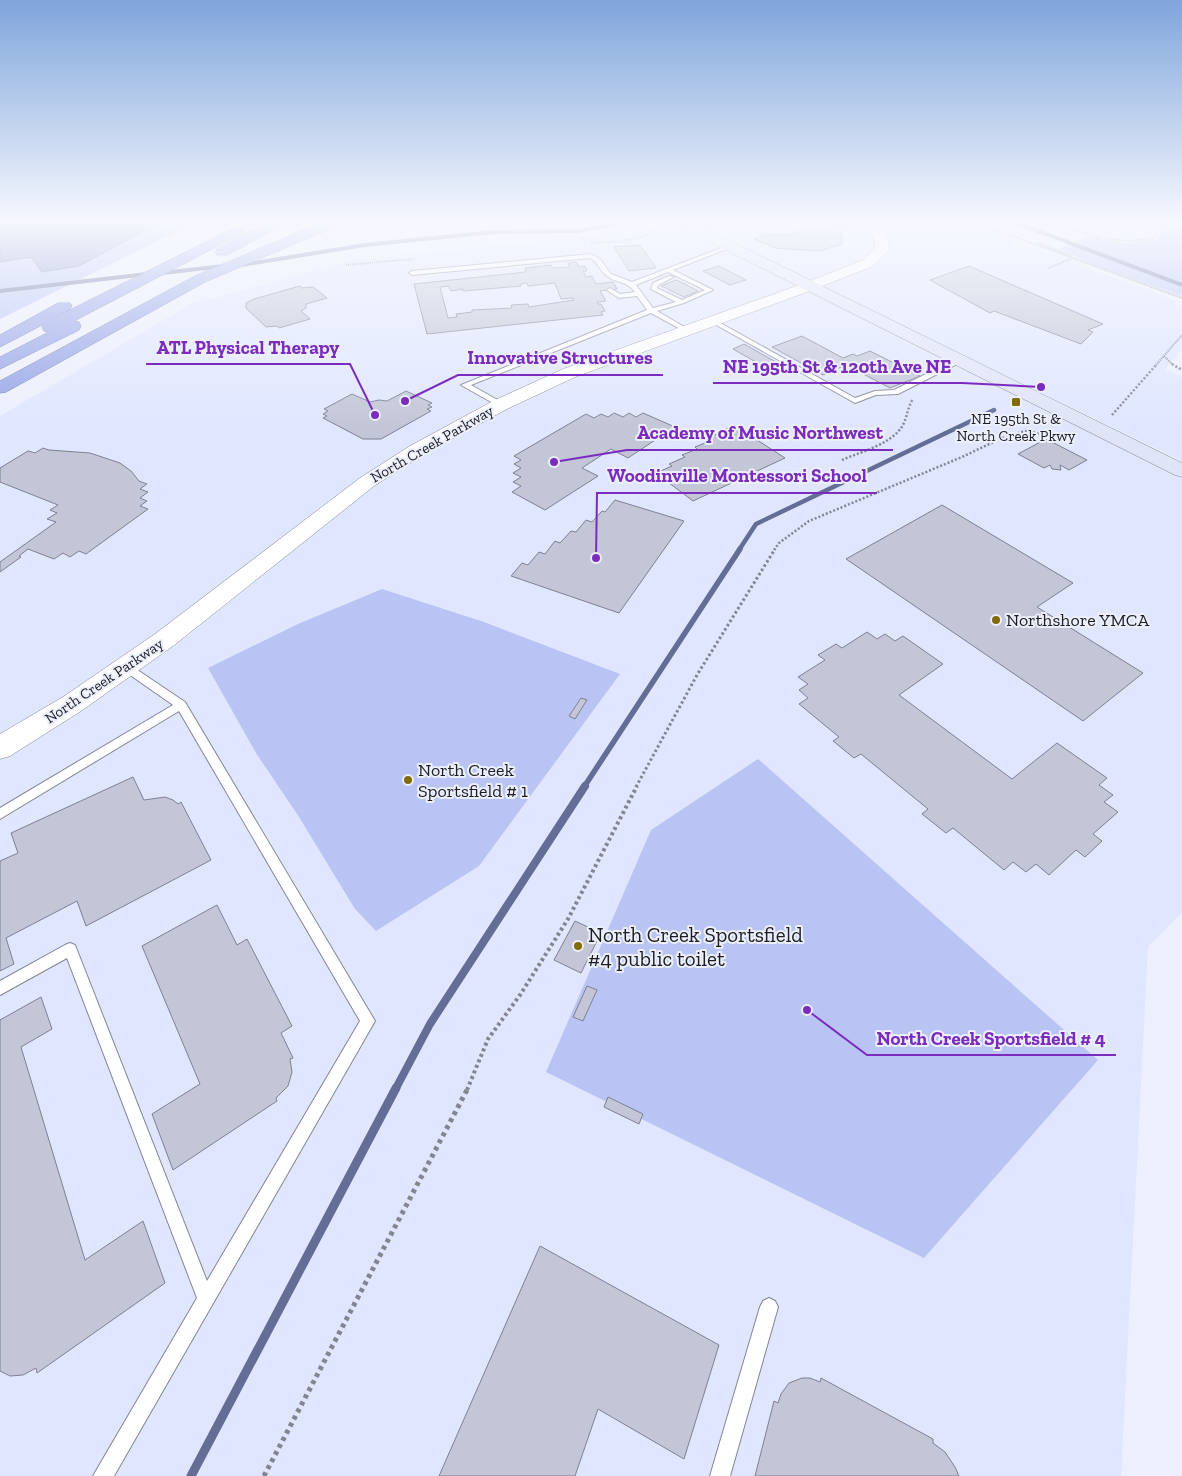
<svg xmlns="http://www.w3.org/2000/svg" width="1182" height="1476" viewBox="0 0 1182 1476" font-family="'Zilla Slab',serif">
	<rect width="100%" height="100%" fill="#ecf0fd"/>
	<g fill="#e0e6ff">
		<path d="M696 220H960L1176 301 1182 306V348L1165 369 1182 377V461L690 222Z"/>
		<path d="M1059 220H1164L1158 230 1130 238 1105 235Z"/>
		<path d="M691 226 1182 471V912L1148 947 1121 1476H0V416L191 304 352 260Z"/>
	</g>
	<g fill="#b9c4f4">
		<path d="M0 220H200L0 319Z"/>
		<path d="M1169 220H1182V296L1091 264 1063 250 1091 238 1123 243 1148 242 1157 239 1160 236Z"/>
		<path d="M382 589 484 622 620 674 479 866 376 931 355 909 299 817 256 753 208 668 298 624Z"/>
		<path d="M758 759 1098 1060 924 1258 546 1072 651 830Z"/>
	</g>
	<path fill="#838fc7" stroke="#646d96" d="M0 220H165L79 266 42 272 31 257 0 262Z"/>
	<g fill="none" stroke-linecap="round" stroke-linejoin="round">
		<g stroke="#646d96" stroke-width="4">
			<path d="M1009 220 1182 285"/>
			<path d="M241 265 365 245 493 232 577 231 637 220"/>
			<path d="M162 273 224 266"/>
			<path d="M0 291 147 274"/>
		</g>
		<path stroke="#646d96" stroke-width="4.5" d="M739 550 756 524 994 410"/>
		<path stroke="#646d96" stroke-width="5.5" d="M584 787 740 549"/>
		<path stroke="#646d96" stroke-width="8" d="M395 1090 430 1024 585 786"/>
		<path stroke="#646d96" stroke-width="9" d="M191 1476 396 1088"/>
	</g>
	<g fill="#c2c6d7" stroke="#7d8191" fill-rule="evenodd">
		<path d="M811 220H826L840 226 842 244 820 251 775 248 754 239 768 234 788 235 806 229V222Z"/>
		<path d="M640 245 656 268 629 271 614 247Z"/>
		<path d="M576 262 579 267 585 266 587 271H583L586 277 592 276 596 284 613 282 617 289 600 291 606 301 597 302 598 304H601L605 311 601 312 603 315 427 334 414 284 526 272 525 268 551 265 553 268 570 267 568 263ZM527 283 528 286 555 283 561 299 573 298 574 300 529 307 528 304 511 305 512 308 472 310V312L456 314 457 317 448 318 440 287 449 286 451 291 463 289V291L521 286V284Z"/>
		<path d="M719 266 746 280 730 285 703 271Z"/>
		<path d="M969 266 1103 324 1088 330 1093 332 1081 344 994 311 990 313 930 280Z"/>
		<path d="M676 280 685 284 698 291 684 297 661 286Z"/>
		<path d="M300 286 302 288 313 287 327 298 306 304V308L301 311 310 319 279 328 277 326 266 327 246 308V303L254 299Z"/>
		<path d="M802 336 843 358 853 354 857 356 870 351 920 376 890 388 846 365 823 375 772 347Z"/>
		<path d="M744 344 785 367 773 372 733 349Z"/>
		<path d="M406 391 432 403 428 405 432 407 427 409 431 411 381 439H363L323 418 327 416 323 414 328 411 324 409 352 394 370 402 379 400 387 401Z"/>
		<path d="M614 413 623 417 629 413 636 417 643 413 675 427 628 458 611 449 582 468 598 476 545 510 512 492 521 486 513 482 521 477 513 473 521 468 514 464 521 460 514 456 586 414 594 418 601 414 608 417Z"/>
		<path d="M734 425 785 458 693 501 656 473 672 466 669 464 685 457 682 455 697 449 695 447 710 441 707 439Z"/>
		<path d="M1046 439 1087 460 1069 470 1060 465 1061 470 1052 469 1050 465 1044 468 1018 454Z"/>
		<path d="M43 448 49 450 90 453 120 463 131 471 139 481 147 484 140 489 148 492 140 498 147 501 140 506 148 509 86 554 79 551 70 557 63 553 54 559 28 549 19 556 21 557 0 572V562L56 522 47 519 57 513 50 510 58 505 0 482V468L28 451 35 453Z"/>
		<path d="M615 500 684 521 619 613 511 576 522 563 528 565 539 552 545 554 555 541 560 543 571 531 576 532 586 520 592 522 602 511 605 512Z"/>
		<path d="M942 505 1073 583 1037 607 1143 673 1083 721 846 559Z"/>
		<path d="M867 632 877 639 885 634 895 641 903 636 943 664 899 695 1012 779 1057 743 1107 778 1099 785 1113 795 1104 802 1118 812 1093 834 1102 841 1085 857 1076 850 1049 875 1036 864 1026 872 1013 862 1004 870 953 828 946 833 922 814 928 809 861 754 854 758 833 741 839 737 799 704 808 698 799 690 808 684 798 677 825 660 818 655 836 644 842 648Z"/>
		<path d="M581 698 587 700 575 719 569 716Z"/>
		<path d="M133 777 144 800 165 797 173 800 178 804 181 802 211 860 86 926 77 901 6 938 14 964 0 971V861L18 853 11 833Z"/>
		<path d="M217 905 237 945 247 939 292 1026 281 1033 293 1058 290 1059 292 1072 288 1086 276 1098 277 1101 173 1170 152 1114 200 1084 142 946Z"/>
		<path d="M575 921 601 933 581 973 554 960Z"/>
		<path d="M587 986 597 990 583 1021 573 1017Z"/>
		<path d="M41 997 52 1029 21 1047 85 1260 143 1221 165 1283 37 1373 36 1368 23 1375 10 1376 0 1371V1020Z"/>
		<path d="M608 1097 643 1114 639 1124 604 1107Z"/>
		<path d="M540 1246 719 1345 684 1459 598 1409 575 1476H439Z"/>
		<path d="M802 1378H810L820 1382 821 1378 933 1439V1443L945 1452 955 1467 959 1476H755L774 1401 778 1403 781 1394 789 1383Z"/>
	</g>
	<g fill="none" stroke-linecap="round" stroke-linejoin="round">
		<defs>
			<g id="service">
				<path d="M729 245 734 246 673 270 713 290 684 303 657 311 688 329V331H684L651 313 471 385 503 403V407H500L461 385 647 310 637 296 619 298 608 291 607 290 610 288 620 294 635 292C626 280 617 284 607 276 600 271 598 262 590 258L412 275 409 273 412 271 591 254 600 259 611 274 632 282ZM668 272 705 290 682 300 657 288 658 285 674 277 669 276 653 283 651 289 676 302 653 308 636 285Z"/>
				<path d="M711 320H715L855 398 875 391 894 390 958 358 965 360 898 394 876 395 855 403 711 322Z"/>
				<path d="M127 663 185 702 375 1021 114 1476H93L197 1298 67 958 0 995V981L65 945 70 943 75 945 207 1281 360 1021 179 711 0 819V808L173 705 123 670 122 667Z"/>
				<path d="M769 1298 775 1301 778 1307 730 1476H710L760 1307 763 1301Z"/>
			</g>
			<path id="tertiary" d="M860 220H875C883 229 890 237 889 250L873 266 815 289 575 377 507 409 424 454 374 486 173 646 81 711 10 756 0 759V734L63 697 155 634 360 478 410 446 493 401 563 369 805 283 863 260 875 249C876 235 867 230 860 220Z"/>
			<path id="secondary" d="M670 220H688L1182 463V477L1175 475 672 223Z"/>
			<g id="motorway">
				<path d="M272 220H289L287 223 227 255H217L215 252 217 249Z"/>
				<path d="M327 220H346L344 223 205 282 6 392 0 393V381L195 276Z"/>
				<path d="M236 227 241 228 243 231 241 234 74 321 79 322 81 326 79 330 0 369V357L49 332 44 331 42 327 44 324 0 347V335L58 303H70L72 306 70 309 52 319Z"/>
			</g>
		</defs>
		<use href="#service" stroke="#818594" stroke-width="2"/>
		<use href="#tertiary" stroke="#818594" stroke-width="1"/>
		<use href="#secondary" stroke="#818594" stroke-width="1"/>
		<use href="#motorway" stroke="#6b75a2" stroke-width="1"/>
		<g stroke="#838690" stroke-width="2" stroke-dasharray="1 1" stroke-linecap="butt">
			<path d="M655 220 662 224"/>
			<path d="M969 220 1182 298"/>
			<path d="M1047 220C1082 232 1116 247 1154 238L1166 220"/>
			<path d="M591 243C616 241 642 243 662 226"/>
			<path d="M1038 243 1072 256"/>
			<path d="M1061 249 1090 237 1102 240"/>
			<path d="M346 265 413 259"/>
			<path d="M1048 268 1071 259"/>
			<path d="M1164 356 1173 365"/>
			<path d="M1156 365 1182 335"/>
		</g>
		<g stroke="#838690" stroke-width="2.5" stroke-dasharray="2 2" stroke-linecap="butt">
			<path d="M1172 364 1182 370"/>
			<path d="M1112 415 1157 364"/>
			<path d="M842 460C860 452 889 445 901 428 907 420 907 408 913 399"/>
			<path d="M774 550 779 543 809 521 962 457 1002 438 1025 431 1068 439"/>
		</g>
		<path stroke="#838690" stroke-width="3" stroke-dasharray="2.5 2.5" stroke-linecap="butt" d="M636 787 697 675 775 549"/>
		<path stroke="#838690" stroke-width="4" stroke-dasharray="3 3" stroke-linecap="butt" d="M467 1090 488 1039 520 995 568 919 637 786"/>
		<path stroke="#838690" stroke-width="5" stroke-dasharray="4 4" stroke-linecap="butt" d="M264 1476 468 1088"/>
		<use href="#service" fill="#fff" fill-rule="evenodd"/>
		<use href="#tertiary" fill="#fff" fill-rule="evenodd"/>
		<use href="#secondary" fill="#e0e4f8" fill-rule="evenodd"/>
		<use href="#motorway" fill="#96a4e7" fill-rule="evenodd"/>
	</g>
	<linearGradient id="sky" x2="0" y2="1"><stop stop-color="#7fa5db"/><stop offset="0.52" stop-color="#f6f8fe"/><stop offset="1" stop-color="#f6f8fe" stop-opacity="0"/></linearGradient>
	<rect width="1182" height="427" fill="url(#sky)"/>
	<g fill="#826c08" stroke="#ecf0fd" stroke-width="2">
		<rect x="1011" y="397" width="10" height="10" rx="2.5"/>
		<circle cx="996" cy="620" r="5"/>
		<circle cx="408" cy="780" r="5"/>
		<circle cx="578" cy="946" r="5"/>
	</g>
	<g text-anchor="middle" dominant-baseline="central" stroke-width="4" stroke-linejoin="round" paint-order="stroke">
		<g font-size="15" fill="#1b1d23" stroke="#ecf0fd">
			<text x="1016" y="419">NE 195th St &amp;<tspan x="1016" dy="17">North Creek Pkwy</tspan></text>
		</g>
		<g font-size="15" fill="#1b1d23" stroke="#ecf0fd">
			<text transform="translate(432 444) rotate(-30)">North Creek Parkway</text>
			<text transform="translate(104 681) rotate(-34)">North Creek Parkway</text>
		</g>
		<g font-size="18" fill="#1b1d23" stroke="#ecf0fd" text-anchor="start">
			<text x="1006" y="620">Northshore YMCA</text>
			<text x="418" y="770">North Creek<tspan x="418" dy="21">Sportsfield # 1</tspan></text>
		</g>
		<g font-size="21" fill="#1b1d23" stroke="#ecf0fd" text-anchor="start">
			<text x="588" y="934">North Creek Sportsfield<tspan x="588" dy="24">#4 public toilet</tspan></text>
		</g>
	</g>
	<path fill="none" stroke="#7b2cbf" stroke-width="2" d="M375 415L350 364H146M405 401L458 375H663M1041 387L962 383H713M554 462L627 450H893M596 558L597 493H877M807 1010L867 1055H1116"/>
	<g fill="#7b2cbf" stroke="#ecf0fd" stroke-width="2">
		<circle cx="375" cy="415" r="5"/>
		<circle cx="405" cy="401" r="5"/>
		<circle cx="1041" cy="387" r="5"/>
		<circle cx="554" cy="462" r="5"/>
		<circle cx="596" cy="558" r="5"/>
		<circle cx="807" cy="1010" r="5"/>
	</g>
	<g font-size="19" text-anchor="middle" font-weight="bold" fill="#7b2cbf" stroke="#ecf0fd" stroke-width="4" stroke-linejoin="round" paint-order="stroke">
		<text x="248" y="354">ATL Physical Therapy</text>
		<text x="560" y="364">Innovative Structures</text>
		<text x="837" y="373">NE 195th St &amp; 120th Ave NE</text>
		<text x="760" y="439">Academy of Music Northwest</text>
		<text x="737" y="482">Woodinville Montessori School</text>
		<text x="991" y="1045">North Creek Sportsfield # 4</text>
	</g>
</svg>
